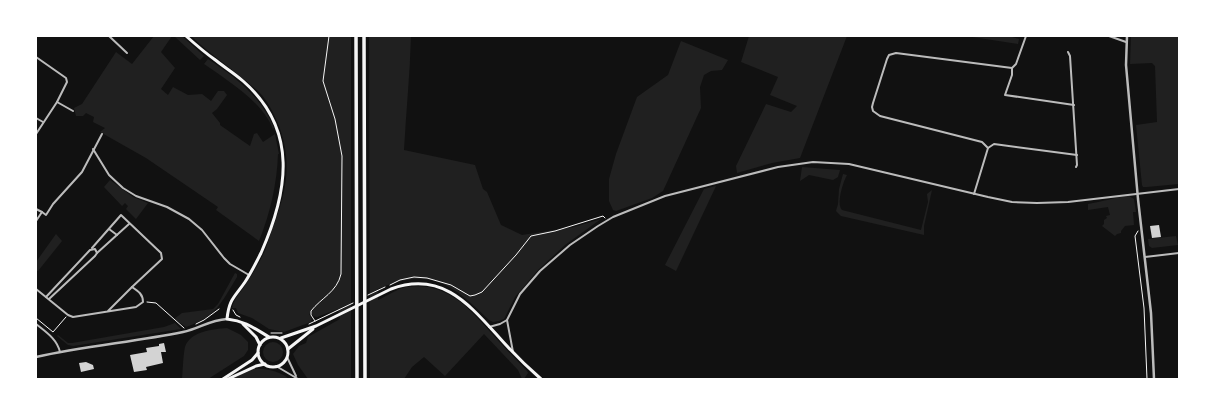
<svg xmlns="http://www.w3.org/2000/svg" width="1215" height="415" viewBox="0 0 1215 415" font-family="Montserrat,sans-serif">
	<rect width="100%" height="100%" fill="#111"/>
	<g fill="#202020">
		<path d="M154 36H172L161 52 175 68 161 89 168 95 173 87 188 95 202 94 211 101 218 91H224L227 95 217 109 212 113 220 123V125L250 146 254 134 257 133 263 142 275 134 279 154H278C277 184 270 214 259 241L216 210 218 207 146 158 100 132 105 128 93 122 94 117 86 113 83 116H76L74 108 82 104 116 52 132 64Z"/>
		<path d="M174 36H182L204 56 200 60Z"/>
		<path d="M191 36H351V379H308L298 365 293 354 299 346 306 343 308 337 340 319 338 309 317 317 313 316 311 313 309 314 312 319 311 322 284 332 269 329 252 318 238 313 236 308H232C234 298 241 292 246 284 252 275 258 265 263 255 267 247 269 238 272 230 286 193 293 164 279 126 274 114 268 101 259 92 237 72 212 56 191 36Z"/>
		<path d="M369 36H411C410 74 406 112 404 150L475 165 483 189 487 192 501 225 522 235 574 227 601 219 565 245 538 270 515 297 504 319 499 321 493 322 489 320C452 284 430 266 378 289V300C387 296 397 289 406 287 447 281 469 308 493 335 504 347 515 359 527 371L528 373 524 379H522L518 370 484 334 445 376 424 357 412 367 404 379H370Z"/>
		<path d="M749 36H847L800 158 772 163 737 173 736 166 766 104 791 112 797 106 770 95 778 77 741 62Z"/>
		<path d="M966 36H1009L1019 39 1018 44Z"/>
		<path d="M1131 36H1179V184L1147 187H1143L1142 185 1136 125 1157 122 1155 66 1152 63 1130 64Z"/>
		<path d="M681 41 728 60 722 70 711 71 704 75 700 87 701 108 663 191 652 198 616 211 613 210 609 201V179L616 154 637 97 668 75Z"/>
		<path d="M208 59C236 78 261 96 274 128L273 129C262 101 228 81 204 64Z"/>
		<path d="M802 167 840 170 838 177 833 180 809 175 800 181Z"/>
		<path d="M843 174 847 175C843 182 836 204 842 210L921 230 928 202 927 194 932 190 924 226V235L841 216 836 211 838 204 839 189Z"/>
		<path d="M110 180 133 197 148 203 136 219 126 209 128 206 125 203 122 206 104 187Z"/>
		<path d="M716 186 676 271 665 265 704 189Z"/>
		<path d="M1129 196 1134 199 1136 212H1133L1134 225 1125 226 1121 231V233L1117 234 1115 236 1102 226 1104 224V220L1107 218 1106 216 1110 215 1108 207 1088 210V204C1102 202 1115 197 1129 196Z"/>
		<path d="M56 234 62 241 38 271 36 270V262Z"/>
		<path d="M1176 236 1178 245 1152 248 1149 246 1148 239Z"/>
		<path d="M235 273 237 274V277C221 303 217 316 186 327L174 319 182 313 213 309 218 304Z"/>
		<path d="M175 323 181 329 73 346 68 345 57 336 58 335 68 343H72L164 327Z"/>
		<path d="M227 328 241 335 248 342V350L244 356 208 379H182C183 369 183 356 185 347 190 331 214 329 227 328Z"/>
		<circle cx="273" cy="352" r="10"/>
		<path d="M255 368V369C265 368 282 372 289 379H231Z"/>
	</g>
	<g fill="#d3d3d3">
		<path d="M1159 225 1161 237 1152 238 1150 226Z"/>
		<path d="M164 343 166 352H161L163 363 146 367 147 370 134 372 130 355 147 352 146 348 159 346V344Z"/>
		<path d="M86 362 93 365 94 369 81 372 79 363Z"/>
	</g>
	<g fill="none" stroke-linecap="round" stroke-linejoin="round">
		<g stroke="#f5f5f5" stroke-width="1">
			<path d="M1138 231 1135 236 1144 308 1147 379"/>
			<path d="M390 285 400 280 414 277 427 278 451 285 470 296 475 295 482 292 516 255 531 236 555 231 603 216 605 218"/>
			<path d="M368 295 385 287"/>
			<path d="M147 302 156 303 184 328"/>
			<path d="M233 310 236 315 240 317"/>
			<path d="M36 318 53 332 66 317"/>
			<path d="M315 321 311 315V311C321 298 337 292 341 274L342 156 335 119 323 81 329 36"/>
			<path d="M196 324 204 320 219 309"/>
			<path d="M309 324 353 303"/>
			<path d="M271 333H282"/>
		</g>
		<g stroke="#bcbcbc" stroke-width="2">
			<path d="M109 36 127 53"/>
			<path d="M1026 36 1016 64 1012 68V75L1005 95 1074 105"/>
			<path d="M1109 36 1126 42"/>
			<path d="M1068 52 1070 56 1077 165 1076 167"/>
			<path d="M36 57 66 78 67 82 57 102 36 134"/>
			<path d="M57 102 73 111"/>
			<path d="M36 118 43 122"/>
			<path d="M988 148 994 144 1077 155"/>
			<path d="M93 149 109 175 123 188 136 196 167 207 189 219 202 230 224 258 230 264 249 275"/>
			<path d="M974 194 988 148 982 142 880 116 873 111 872 107 873 103 887 59 889 55 896 53 1012 68"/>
			<path d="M36 209 42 212"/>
			<path d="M36 221 42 212 46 215 53 204 82 172 102 134"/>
			<path d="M109 229 117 235"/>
			<path d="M92 248 121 215 161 253 162 259 132 287"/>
			<path d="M97 253 129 224"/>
			<path d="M1145 257 1179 253"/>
			<path d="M36 289 68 315 73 317 136 307 143 302C143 294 138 291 132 287L108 311"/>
			<path d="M46 297 90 250 95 249 97 253 95 256 49 299"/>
			<path d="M36 324C46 332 57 339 60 352"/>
			<path d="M489 327 500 324 507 320"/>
			<path d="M513 352 507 320 520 294 540 271 570 245 598 226 613 217 665 196 778 167 813 162 849 164 988 197 1012 202 1037 203 1068 202 1179 189"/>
			<path d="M287 357 296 376"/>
			<path d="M276 366 298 379"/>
		</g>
		<g stroke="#bcbcbc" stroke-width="2.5">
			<path d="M1127 36 1126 65 1138 199 1151 313 1154 379"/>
			<path d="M36 357C85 346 134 342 183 332 199 329 209 320 227 319"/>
		</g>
		<g stroke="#f5f5f5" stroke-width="3">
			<path d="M186 36C195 44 204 52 214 59 224 67 234 73 243 81 299 130 288 192 261 253 256 263 251 273 245 282 234 298 229 299 227 319 245 321 254 328 269 337"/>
			<path d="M243 324 256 337 260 345"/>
			<path d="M281 338 316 326 391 289C440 271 467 302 497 335 511 351 525 365 541 379"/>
			<path d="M288 349 313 329"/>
		</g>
		<g stroke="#f5f5f5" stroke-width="3">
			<circle cx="273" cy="352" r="15"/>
			<path d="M223 379 252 360 258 353"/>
			<path d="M228 379 256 366 265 364"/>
		</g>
		<g stroke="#f5f5f5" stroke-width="3.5">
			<path d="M356 36 357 379"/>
			<path d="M364 36 365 379"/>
		</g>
	</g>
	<rect width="1215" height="415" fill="none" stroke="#ffffff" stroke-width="74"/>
</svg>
